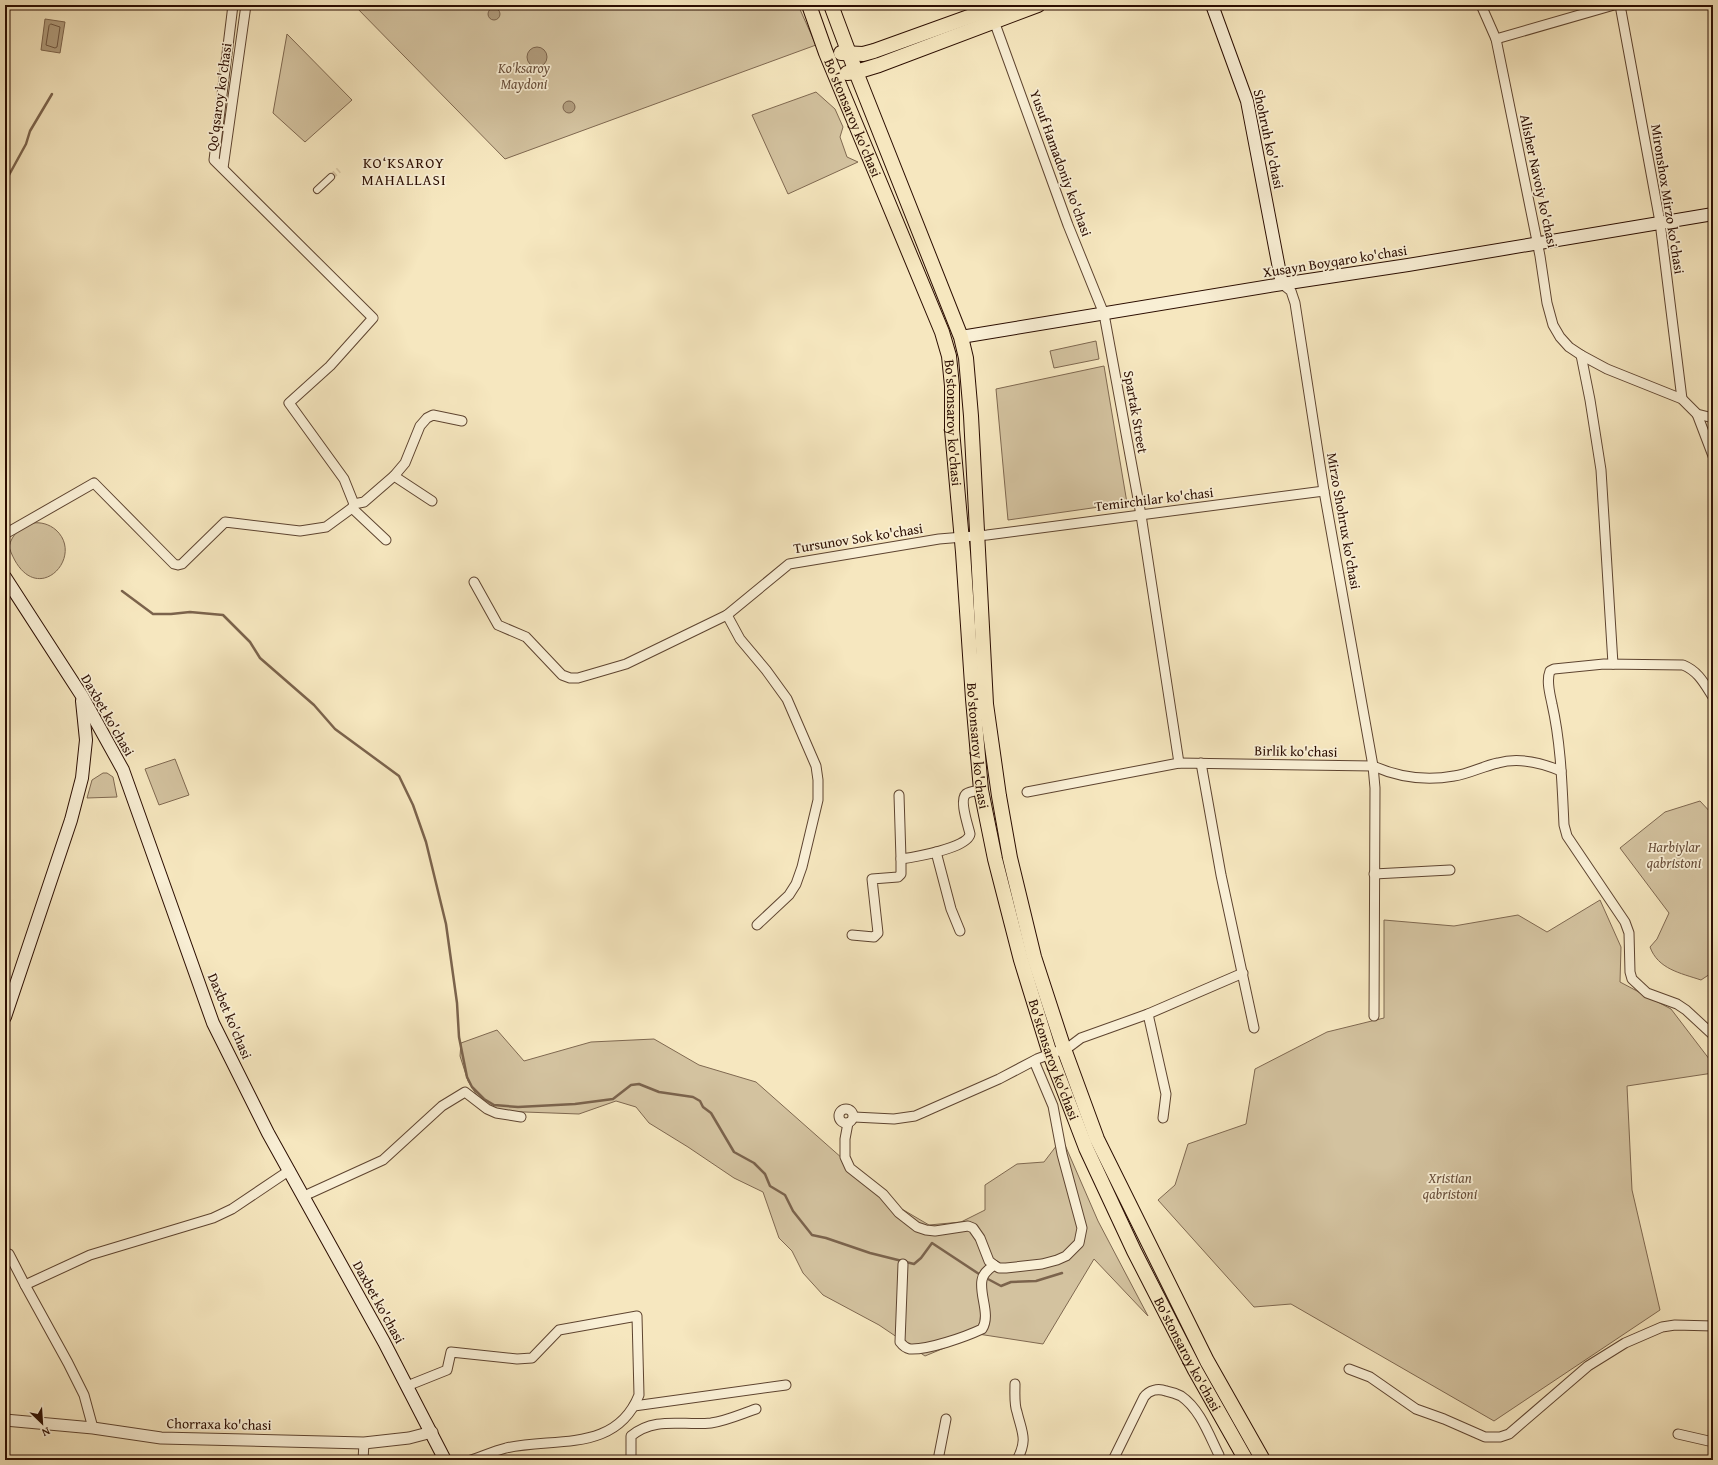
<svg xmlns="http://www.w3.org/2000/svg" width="1718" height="1465" viewBox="0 0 1718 1465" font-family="'Gentium Book Plus',serif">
	<rect width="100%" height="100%" fill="#f6e7bf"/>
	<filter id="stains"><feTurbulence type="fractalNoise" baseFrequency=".005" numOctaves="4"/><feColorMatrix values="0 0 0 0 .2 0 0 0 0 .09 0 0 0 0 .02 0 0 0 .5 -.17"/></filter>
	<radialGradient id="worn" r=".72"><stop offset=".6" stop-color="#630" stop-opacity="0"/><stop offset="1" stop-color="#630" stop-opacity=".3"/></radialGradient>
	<g fill="#d3c29f" stroke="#7f6850">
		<path d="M354 5H798L816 45 505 159Z"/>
		<path d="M287 34 352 100 305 142 273 113Z"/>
		<path d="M816 92 835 109 843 127 840 137 847 157 858 162 788 194 752 115Z"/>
		<path d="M1096 341 1099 359 1054 368 1050 351Z"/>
		<path d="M1104 366 1127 503 1008 520 996 389Z"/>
		<path d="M33 523C41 522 49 524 56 530 87 558 32 614 9 547 12 533 21 528 33 523Z"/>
		<path d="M175 759 189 795 159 805 145 769Z"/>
		<path d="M103 773H107L113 777 117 797 87 798 92 780Z"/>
		<path d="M1700 801 1713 815V972L1701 980C1680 973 1658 969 1650 947L1657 939 1669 913 1620 848 1665 812Z"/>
		<path d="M1600 900 1621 947 1620 982 1671 1009 1713 1064V1073L1627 1086 1632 1190 1660 1310 1494 1421 1291 1304 1254 1307 1158 1200 1175 1185 1188 1144 1246 1124 1255 1069 1327 1032 1384 1018V920L1454 926 1518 915 1547 932Z"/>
		<path d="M497 1030 524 1061 591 1042 654 1039 699 1065 756 1082 895 1205 929 1225 961 1222 985 1210V1185L1017 1164 1044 1162 1057 1145H1065L1098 1221 1148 1316 1094 1259 1043 1344 978 1334 925 1356 879 1325 823 1295 803 1273 792 1251 779 1238 763 1192 734 1178 688 1147 649 1123 636 1107 616 1101 579 1114 497 1111 479 1099 468 1081 460 1056 461 1043Z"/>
	</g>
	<g fill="#b19d7e" stroke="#7b634c">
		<circle cx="494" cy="14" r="6"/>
		<path d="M45 19 65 22 60 53 41 50Z"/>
		<circle cx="537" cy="57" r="10"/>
		<circle cx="569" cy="107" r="6"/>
	</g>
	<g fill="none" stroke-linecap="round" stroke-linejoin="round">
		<path stroke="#6e5540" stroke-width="1" d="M51 24 60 27 57 47 55 48 46 45 49 26Z"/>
		<g stroke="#7b634c" stroke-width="2.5">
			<path d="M5 178 9 175 26 144 30 131 52 94"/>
			<path d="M122 591 153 614H171L190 612 223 615 250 642 260 658 314 705 335 729 399 776 413 805 426 842 446 924 457 1003 459 1037 467 1077 472 1087 484 1099 494 1105 518 1107 575 1104 613 1099 631 1085 639 1084 659 1092 693 1097 700 1101 703 1107 711 1113 734 1152 754 1163 765 1174 770 1186 785 1195 793 1211 812 1235 826 1238 870 1253 914 1264 921 1258 932 1243 979 1274"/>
			<path d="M986 1278 1001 1286 1011 1282 1036 1281 1062 1273"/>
		</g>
		<path stroke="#d8c6a2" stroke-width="6" stroke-dasharray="6 3" stroke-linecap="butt" d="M331 177 339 170"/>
		<defs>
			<path id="pedestrian" d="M317 190 331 177"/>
			<g id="minor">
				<path d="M1481 5 1496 39 1540 256 1547 303 1553 325 1560 337 1569 347 1581 355 1607 369 1682 399 1697 414 1713 418"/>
				<path d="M1620 5 1660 222 1682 399"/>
				<path d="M994 21 1068 225 1104 314 1141 515 1179 763"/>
				<path d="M1496 39 1614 5"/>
				<path d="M223 168 246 5"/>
				<path d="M1282 284 1291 291 1295 303 1324 491 1373 766 1375 788 1374 1016"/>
				<path d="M1581 355 1590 400 1601 470 1613 664"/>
				<path d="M1697 414 1713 456"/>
				<path d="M394 476 405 463 420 426 427 418 433 415 462 421"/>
				<path d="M354 504 364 502 394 476 432 501"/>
				<path d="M352 508 386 540"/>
				<path d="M5 534 94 483 174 564 178 565 182 564 225 522 300 531 326 527 352 508 354 504 344 479 289 403 330 366 373 318 214 160 233 5"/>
				<path d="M474 582 498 625 526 637 562 675 570 678H578L626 664 727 615 789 564 939 539 987 535 1324 491"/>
				<path d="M727 615 740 639 766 670 787 699 816 766 818 780V800L802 867 796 884 789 895 757 925"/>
				<path d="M1713 697C1704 683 1698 671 1683 665L1604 664 1554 669 1550 671C1546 681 1550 694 1552 704 1561 744 1562 784 1564 825L1567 836 1625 922 1629 933 1630 972 1632 979 1647 993 1677 1004 1686 1010 1713 1035"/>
				<path d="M1201 763 1221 875 1254 1028"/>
				<path d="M1027 792 1179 763 1373 766C1398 777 1427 781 1454 776 1469 774 1483 766 1498 763 1519 757 1542 763 1561 771"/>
				<path d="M899 795 901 859"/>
				<path d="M936 852 951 909 960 931"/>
				<path d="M1374 874 1450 870"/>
				<path d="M852 935 874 937 878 933 872 879 898 877 901 874V859C914 857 968 848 970 834 968 825 959 800 966 794 970 791 977 791 981 790"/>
				<path d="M1148 1014 1166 1094 1163 1118"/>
				<circle cx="846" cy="1116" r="7"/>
				<path d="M854 1117 894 1119 915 1116 999 1079 1037 1059 1069 1047 1081 1038 1148 1014 1243 973"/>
				<path d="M848 1123 845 1139V1157L850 1168 883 1194 899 1213 917 1227 926 1230 935 1231 968 1226 973 1228 980 1238 989 1261 994 1265 999 1268H1006L1042 1264 1057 1260 1066 1256 1079 1243 1082 1228 1062 1154 1053 1106 1034 1061"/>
				<path d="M304 1196 383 1160 442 1106 465 1092 487 1109 496 1113 521 1117"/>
				<path d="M5 1256 9 1254 25 1285"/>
				<path d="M903 1264 900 1342C903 1346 905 1348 910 1349 928 1350 965 1337 982 1329 991 1315 979 1295 982 1280 983 1273 989 1269 994 1265"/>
				<path d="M1349 1369 1370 1377 1416 1409 1444 1419 1485 1437H1500L1509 1434 1588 1366 1625 1343 1662 1327 1675 1325 1713 1326"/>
				<path d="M1015 1384C1015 1393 1014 1404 1017 1412 1022 1433 1028 1439 1017 1460"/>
				<path d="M407 1386 447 1370 451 1352 517 1359 532 1358 559 1330 637 1316 639 1395C616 1453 555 1437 506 1448 494 1451 483 1456 471 1460"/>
				<path d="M634 1406 786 1385"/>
				<path d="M93 1428 84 1395 68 1363 25 1285 90 1255 213 1218 232 1209 290 1170"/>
				<path d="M1678 1434 1713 1442"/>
				<path d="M363 1460 364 1443"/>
				<path d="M631 1460V1436C655 1416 683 1426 711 1423 726 1421 741 1414 756 1409"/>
				<path d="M938 1460 946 1419"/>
				<path d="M1113 1460 1144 1397C1149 1390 1158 1388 1166 1391 1171 1392 1177 1394 1181 1396 1200 1409 1209 1435 1219 1455"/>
			</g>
			<path id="tertiary" d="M5 1420 93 1428 161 1438 364 1443 409 1438 432 1432"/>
			<g id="secondary">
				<path d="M1212 5 1247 101 1282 284"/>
				<path d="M961 337 1282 284 1408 265 1713 214"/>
				<path d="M5 577 82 696 123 770 213 1023 268 1133 384 1342 445 1460"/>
				<path d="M5 1017 71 820 82 778 86 740 82 701"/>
			</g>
			<g id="primary">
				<path id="s1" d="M809 5 826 53 942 332 949 356 952 386V430L963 552 973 699 981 790 995 859 1021 960 1050 1054 1086 1148 1134 1251 1195 1370 1246 1460"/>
				<path d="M831 5 856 72 961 337 966 358 971 416 986 704 999 796 1010 858 1034 957 1064 1049 1097 1139 1207 1361 1263 1460"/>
				<path d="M841 53 863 54 874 51 1002 5"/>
				<path d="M847 73 856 72 879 65 1038 5"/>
			</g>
		</defs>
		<use href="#pedestrian" stroke="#5e4430" stroke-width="8"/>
		<use href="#minor" stroke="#5e4430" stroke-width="11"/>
		<use href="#tertiary" stroke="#5e4430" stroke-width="13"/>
		<use href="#secondary" stroke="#2b0d01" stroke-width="14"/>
		<use href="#primary" stroke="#2b0d01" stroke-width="16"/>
		<use href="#pedestrian" stroke="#f9efd5" stroke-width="6"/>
		<use href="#minor" stroke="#f9efd5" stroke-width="9"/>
		<use href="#tertiary" stroke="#f9efd5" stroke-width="11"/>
		<use href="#secondary" stroke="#f9efd5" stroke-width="12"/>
		<use href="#primary" stroke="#f6e7bf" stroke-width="14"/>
	</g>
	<g text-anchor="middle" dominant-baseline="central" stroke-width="3.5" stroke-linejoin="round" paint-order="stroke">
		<g font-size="14" font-style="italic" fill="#664c38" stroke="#f9efd5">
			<text x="524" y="68">Ko'ksaroy<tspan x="524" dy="16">Maydoni</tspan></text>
			<text x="1674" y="847">Harbiylar<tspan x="1674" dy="16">qabristoni</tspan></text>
			<text x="1450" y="1178">Xristian<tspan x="1450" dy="16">qabristoni</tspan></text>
		</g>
		<g font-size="14" fill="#2b0d01" stroke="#f9efd5">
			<text transform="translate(219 97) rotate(-82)">Qo'qsaroy ko'chasi</text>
			<text stroke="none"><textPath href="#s1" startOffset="121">Bo'stonsaroy ko'chasi</textPath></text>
			<text transform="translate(1269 139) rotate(78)">Shohruh ko'chasi</text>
			<text transform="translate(1061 163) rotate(70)">Yusuf Hamadoniy ko'chasi</text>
			<text transform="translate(1539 181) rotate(78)">Alisher Navoiy ko'chasi</text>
			<text transform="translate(1668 199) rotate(81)">Mironshox Mirzo ko'chasi</text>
			<text transform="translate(1335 261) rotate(-9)">Xusayn Boyqaro ko'chasi</text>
			<text transform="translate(1136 412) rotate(80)">Spartak Street</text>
			<text stroke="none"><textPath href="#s1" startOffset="445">Bo'stonsaroy ko'chasi</textPath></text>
			<text transform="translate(1154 499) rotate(-7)">Temirchilar ko'chasi</text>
			<text transform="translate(1344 521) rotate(80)">Mirzo Shohrux ko'chasi</text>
			<text transform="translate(858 538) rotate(-9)">Tursunov Sok ko'chasi</text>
			<text transform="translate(108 715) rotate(60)">Daxbet ko'chasi</text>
			<text stroke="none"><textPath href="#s1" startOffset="769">Bo'stonsaroy ko'chasi</textPath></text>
			<text transform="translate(1296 751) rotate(1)">Birlik ko'chasi</text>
			<text transform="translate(230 1016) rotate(67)">Daxbet ko'chasi</text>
			<text stroke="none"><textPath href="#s1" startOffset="1093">Bo'stonsaroy ko'chasi</textPath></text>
			<text transform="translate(379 1302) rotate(61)">Daxbet ko'chasi</text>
			<text stroke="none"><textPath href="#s1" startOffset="1417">Bo'stonsaroy ko'chasi</textPath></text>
			<text transform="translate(219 1424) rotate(1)">Chorraxa ko'chasi</text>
		</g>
		<g font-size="15" letter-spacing="1" fill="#2b0d01" stroke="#f9efd5">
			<text x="404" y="162">KO‘KSAROY<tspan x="404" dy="17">MAHALLASI</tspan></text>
		</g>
	</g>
	<rect width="1718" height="1465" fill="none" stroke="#f6e7bf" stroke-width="20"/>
	<rect x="6" y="6" width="1706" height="1453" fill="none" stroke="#2b0d01" stroke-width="2"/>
	<rect x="10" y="10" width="1698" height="1445" fill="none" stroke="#2b0d01"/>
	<g transform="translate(42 1423) rotate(155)" stroke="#f9efd5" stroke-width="3" paint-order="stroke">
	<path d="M0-3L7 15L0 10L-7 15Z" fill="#2b0d01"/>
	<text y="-6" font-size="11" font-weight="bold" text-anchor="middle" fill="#2b0d01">N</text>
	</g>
	<rect width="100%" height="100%" filter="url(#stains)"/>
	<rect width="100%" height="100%" fill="url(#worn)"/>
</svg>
